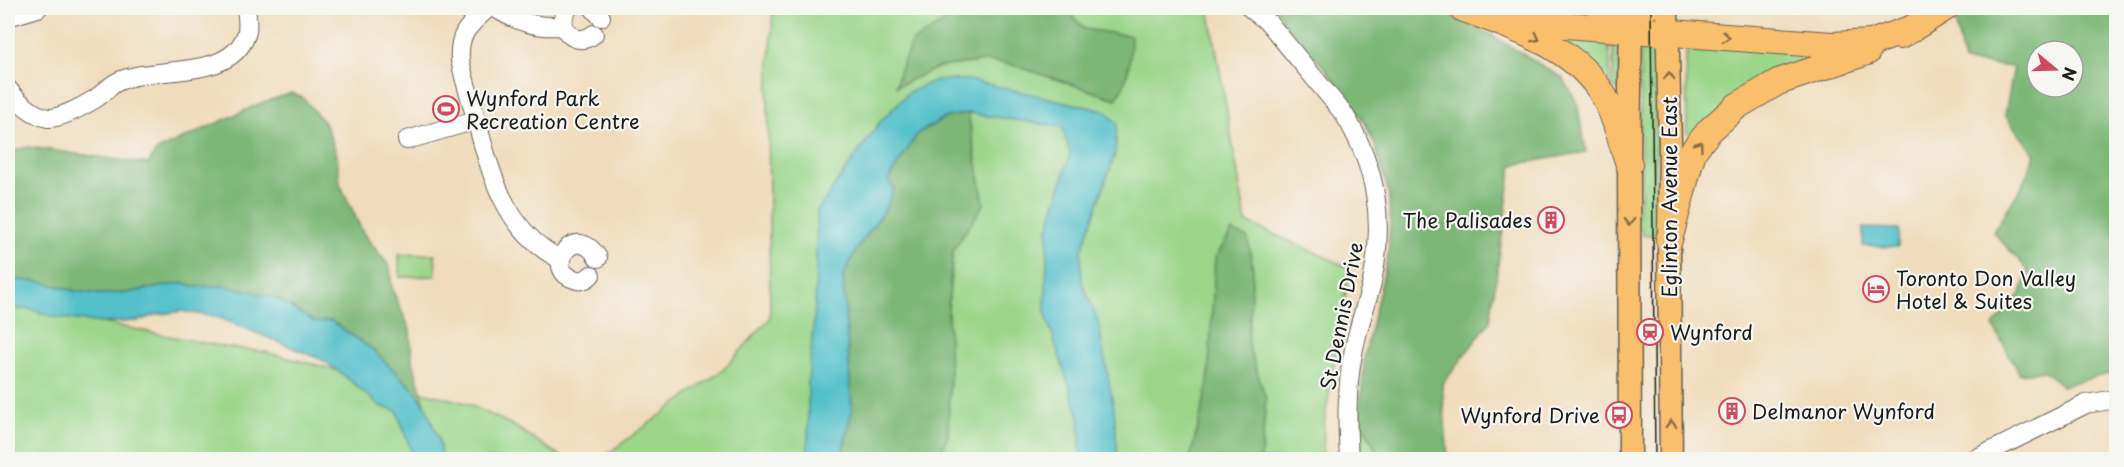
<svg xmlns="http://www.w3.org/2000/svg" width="2124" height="467" viewBox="0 0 2124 467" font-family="'Playpen Sans',sans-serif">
	<rect width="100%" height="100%" fill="#f6f6f2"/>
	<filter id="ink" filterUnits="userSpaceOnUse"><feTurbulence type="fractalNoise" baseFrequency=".0167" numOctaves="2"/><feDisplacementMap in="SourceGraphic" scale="12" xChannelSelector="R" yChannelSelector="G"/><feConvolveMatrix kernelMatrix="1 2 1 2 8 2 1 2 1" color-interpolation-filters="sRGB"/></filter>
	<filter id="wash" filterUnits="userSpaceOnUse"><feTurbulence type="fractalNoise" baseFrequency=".008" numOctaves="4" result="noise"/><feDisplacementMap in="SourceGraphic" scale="24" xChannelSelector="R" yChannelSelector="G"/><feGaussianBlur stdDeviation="1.35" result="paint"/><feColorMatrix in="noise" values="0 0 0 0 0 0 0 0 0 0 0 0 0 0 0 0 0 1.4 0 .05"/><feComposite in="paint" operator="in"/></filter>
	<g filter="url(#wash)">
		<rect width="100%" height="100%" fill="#f0dcbb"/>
		<g fill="#9bd68a" stroke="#5c7953" stroke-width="1.5">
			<path d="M773 8H1209L1246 222 1350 268 1324 424 1323 459 599 460 724 369 770 318 768 98Z"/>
			<path d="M1549 29 1609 33 1610 90Z"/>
			<rect x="1613" y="43" width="6" height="46"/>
			<path d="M1686 43 1826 51 1691 136 1687 132Z"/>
			<path d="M1640 49H1655L1656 199 1659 198 1662 229H1656V235H1642L1641 228H1636L1639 197 1641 198Z"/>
			<path d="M8 157 93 321 225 347 265 352 466 403 514 426 565 459H8Z"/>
			<path d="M435 254 436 276 400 277 399 255Z"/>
			<path d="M1359 418 1374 445 1377 459H1362Z"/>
		</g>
		<g fill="#7cb776" stroke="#4c6a49" stroke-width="1.5" fill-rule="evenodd">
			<path d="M968 8H1064L1085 29 1131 36C1130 58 1130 80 1116 99L1013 65 986 61 939 67 896 87 899 72 912 42Z"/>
			<path d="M1270 8H1430L1476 26 1563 78 1577 103 1586 152 1512 165 1490 321 1442 385 1448 459H1377L1374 445 1359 418 1365 353 1388 256 1390 225 1389 195 1375 145 1365 123 1325 68Z"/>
			<path d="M1966 8H2116V372L2062 386 2045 371 2020 374 1993 326 2021 293 2028 270 1993 232 2022 186 2035 155 2005 115 2014 67 1964 62 1954 17ZM2037 51H2073V87H2037Z"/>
			<path d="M292 93 303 98 325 124 337 155 340 184 363 233 390 267 392 289 410 330 412 359 428 415 416 392 373 350 331 321 314 322 278 299 222 286 196 287 185 283 176 284 126 293 100 294 75 291 42 282 8 279V152L28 147 148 164 156 151 261 103Z"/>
			<path d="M968 113 984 204 953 250 948 311 950 375 948 436 937 459 841 460 852 410 843 276 857 249 888 205V180L918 133 944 118Z"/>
			<path d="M1232 231 1248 238 1253 269 1248 344 1266 399 1261 459H1190L1208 384 1215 258Z"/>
		</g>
		<g fill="#52c0ca" stroke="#376e73" stroke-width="1.5">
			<path d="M936 80H969L1105 111 1117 123 1115 154 1081 253 1082 282 1098 321 1114 409 1118 459H1081L1079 417 1045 312 1048 229 1070 154 1062 127 968 113 944 118 918 133 888 180 894 188 888 205 857 249 843 277 852 410 841 459H804L808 448V382L815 309 817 211 879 123 909 92Z"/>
			<path d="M1863 228 1899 229 1898 247 1863 246Z"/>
			<path d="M8 279 42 282 75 291 100 294 126 293 176 284 185 283 196 287 222 286 247 290 278 299 314 322 331 321 373 350 416 392 426 407 439 440 442 459H414L397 411 380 406 341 373 323 360 220 318 182 311 155 315 138 321 102 323 55 317 29 309H8Z"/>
		</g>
	</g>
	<g filter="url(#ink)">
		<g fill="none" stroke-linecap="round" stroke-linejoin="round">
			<defs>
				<g id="minor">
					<path d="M488 8C470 25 458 32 460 60 464 79 470 98 476 118 489 171 506 233 560 259"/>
					<path d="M495 8C517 22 537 28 563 26"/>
					<path d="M569 8C553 25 575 50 594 34"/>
					<path d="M593 8 601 17"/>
					<path d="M1250 8 1269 23 1344 114C1377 168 1385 221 1372 282 1366 306 1357 330 1353 354 1346 389 1347 424 1349 460"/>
					<path d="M8 17 38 8"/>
					<path d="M8 89C16 100 34 116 48 118 60 119 85 105 95 99 103 94 109 86 117 82 155 64 229 82 246 35 249 27 247 16 246 8"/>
					<path d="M407 140 476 120"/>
					<path d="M591 275C586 280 581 282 574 279 542 269 575 220 598 258"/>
					<path d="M1973 460 2086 404 2116 399"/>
				</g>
				<g id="major">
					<path d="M1667 8 1670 141 1669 240 1671 460"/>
					<path d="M1630 460 1629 164 1631 14"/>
				</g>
				<g id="highway">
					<path d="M1462 8C1514 28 1576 46 1605 98 1616 118 1621 142 1629 164"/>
					<path d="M1494 8 1531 15 1552 24 1832 45 1871 43 1913 28"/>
					<path d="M1603 14H1631L1646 8"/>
					<path d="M1900 36 1945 8"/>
					<path d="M1669 240 1693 151 1710 130 1737 106 1778 82 1867 52"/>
				</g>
			</defs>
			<use href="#minor" stroke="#665f54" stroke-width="20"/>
			<use href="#major" stroke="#665f54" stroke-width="25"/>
			<use href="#highway" stroke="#665f54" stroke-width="28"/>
			<use href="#minor" stroke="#fff" stroke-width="18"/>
			<use href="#major" stroke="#f9bf6d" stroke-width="22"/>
			<use href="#highway" stroke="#f9bf6d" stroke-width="26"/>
			<path stroke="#1c1c1c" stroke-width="1.5" d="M1651 8 1655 460"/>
		</g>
		<defs><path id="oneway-chevron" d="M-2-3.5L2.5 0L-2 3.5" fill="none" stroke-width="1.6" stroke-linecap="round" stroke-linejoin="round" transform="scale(1.5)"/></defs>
		<g stroke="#8a6e44">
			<use href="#oneway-chevron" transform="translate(1726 37) rotate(5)"/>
			<use href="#oneway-chevron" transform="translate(1536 38) rotate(27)"/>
			<use href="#oneway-chevron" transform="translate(1669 76) rotate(-91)"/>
			<use href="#oneway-chevron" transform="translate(1699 145) rotate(-53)"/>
			<use href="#oneway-chevron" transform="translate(1629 222) rotate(90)"/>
			<use href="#oneway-chevron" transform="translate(1671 424) rotate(-91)"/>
		</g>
	</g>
	<defs>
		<symbol id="stadium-ring" viewBox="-11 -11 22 22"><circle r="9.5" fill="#f6f6f2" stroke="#d1495b" stroke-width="1.5"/><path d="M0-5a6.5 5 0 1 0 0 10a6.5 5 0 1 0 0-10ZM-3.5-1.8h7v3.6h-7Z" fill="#d1495b"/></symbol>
		<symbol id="building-ring" viewBox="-11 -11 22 22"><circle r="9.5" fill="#f6f6f2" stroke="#d1495b" stroke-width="1.5"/><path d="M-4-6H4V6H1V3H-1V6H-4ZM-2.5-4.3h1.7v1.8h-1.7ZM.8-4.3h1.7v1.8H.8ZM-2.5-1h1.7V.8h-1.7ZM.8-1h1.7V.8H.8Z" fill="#d1495b"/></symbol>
		<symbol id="hotel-ring" viewBox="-11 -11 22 22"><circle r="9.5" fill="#f6f6f2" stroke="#d1495b" stroke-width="1.5"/><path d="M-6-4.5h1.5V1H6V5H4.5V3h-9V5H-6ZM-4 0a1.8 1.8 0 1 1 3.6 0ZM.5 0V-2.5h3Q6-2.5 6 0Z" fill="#d1495b"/></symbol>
		<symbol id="station-ring" viewBox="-11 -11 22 22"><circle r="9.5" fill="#f6f6f2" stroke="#d1495b" stroke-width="1.5"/><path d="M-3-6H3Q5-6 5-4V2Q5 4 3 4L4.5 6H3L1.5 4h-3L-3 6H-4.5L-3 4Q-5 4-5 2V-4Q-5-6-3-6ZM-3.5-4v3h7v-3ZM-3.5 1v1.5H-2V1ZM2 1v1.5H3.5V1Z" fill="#d1495b"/></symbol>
		<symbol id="bus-ring" viewBox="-11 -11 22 22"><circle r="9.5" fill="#f6f6f2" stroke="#d1495b" stroke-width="1.5"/><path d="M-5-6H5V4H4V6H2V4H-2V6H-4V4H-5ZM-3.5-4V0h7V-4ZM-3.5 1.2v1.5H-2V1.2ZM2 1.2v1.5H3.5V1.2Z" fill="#d1495b"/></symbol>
	</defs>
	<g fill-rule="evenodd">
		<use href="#stadium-ring" x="431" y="94" width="30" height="30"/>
		<use href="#building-ring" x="1536" y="205" width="30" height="30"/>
		<use href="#hotel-ring" x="1861" y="274" width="30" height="30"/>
		<use href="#station-ring" x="1635" y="317" width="30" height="30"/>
		<use href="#building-ring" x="1717" y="396" width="30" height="30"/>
		<use href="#bus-ring" x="1604" y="400" width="30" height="30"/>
	</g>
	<g text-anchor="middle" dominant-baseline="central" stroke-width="4.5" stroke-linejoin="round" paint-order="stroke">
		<g font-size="20" fill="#1c1c1c" stroke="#f6f6f2" text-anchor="start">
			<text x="466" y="98">Wynford Park<tspan x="466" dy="23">Recreation Centre</tspan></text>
			<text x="1532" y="220" text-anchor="end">The Palisades</text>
			<text x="1896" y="278">Toronto Don Valley<tspan x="1896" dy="23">Hotel &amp; Suites</tspan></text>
			<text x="1670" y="332">Wynford</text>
			<text x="1752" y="411">Delmanor Wynford</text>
			<text x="1600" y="415" text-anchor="end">Wynford Drive</text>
		</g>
		<g font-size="20" fill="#1c1c1c" stroke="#f6f6f2">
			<text transform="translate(1669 197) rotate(-90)">Eglinton Avenue East</text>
			<text transform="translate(1341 316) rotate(-79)">St Dennis Drive</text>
		</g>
	</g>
	<rect width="2124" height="467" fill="none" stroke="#f6f6f2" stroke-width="30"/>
	<g transform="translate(2055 69) rotate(109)"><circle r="28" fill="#f6f6f2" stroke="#9f9f9c" stroke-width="1.5"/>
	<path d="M0-4.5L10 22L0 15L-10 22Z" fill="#d1495b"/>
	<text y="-9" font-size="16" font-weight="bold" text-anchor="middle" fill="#1c1c1c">N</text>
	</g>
</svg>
